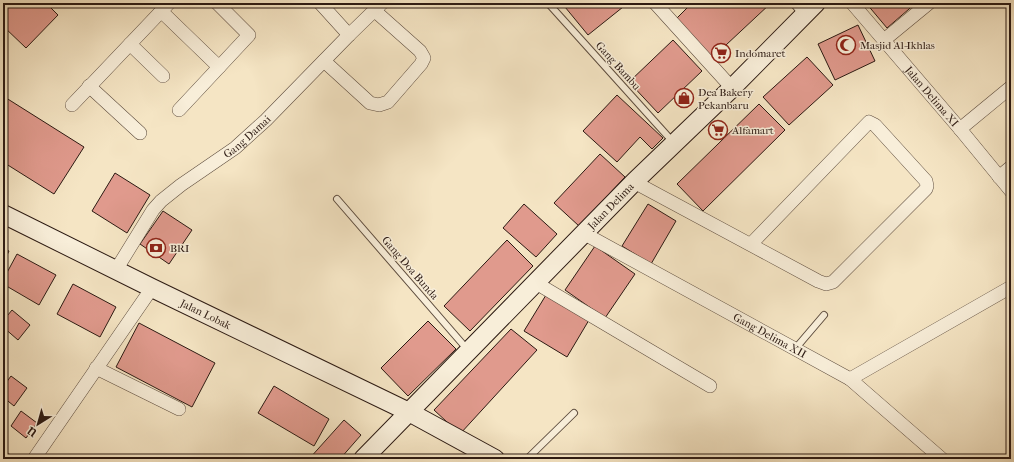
<svg xmlns="http://www.w3.org/2000/svg" width="1014" height="462" viewBox="0 0 1014 462" font-family="'IM FELL French Canon',serif">
	<rect width="100%" height="100%" fill="#f5e5c4"/>
	<filter id="stains"><feTurbulence type="fractalNoise" baseFrequency=".005" numOctaves="4"/><feColorMatrix values="0 0 0 0 .2 0 0 0 0 .09 0 0 0 0 .02 0 0 0 .5 -.17"/></filter>
	<radialGradient id="worn" r=".72"><stop offset=".6" stop-color="#630" stop-opacity="0"/><stop offset="1" stop-color="#630" stop-opacity=".3"/></radialGradient>
	<g fill="#e09a8d" stroke="#2c1a13">
		<path d="M3 3H46L58 15 26 48 3 26Z"/>
		<path d="M570 3H628L588 35 565 7Z"/>
		<path d="M692 3H771L711 59 675 20Z"/>
		<path d="M866 3H916L887 28Z"/>
		<path d="M858 25 875 61 835 80 818 44Z"/>
		<path d="M673 40 702 71 658 113 629 82Z"/>
		<path d="M807 57 833 85 789 125 763 97Z"/>
		<path d="M617 95 663 138 652 149 640 137 617 162 583 131Z"/>
		<path d="M3 96 84 147 54 194 3 162Z"/>
		<path d="M759 104 785 130 703 211 677 184Z"/>
		<path d="M600 154 625 177 579 226 554 203Z"/>
		<path d="M115 173 150 195 127 233 92 211Z"/>
		<path d="M524 204 557 234 536 257 503 228Z"/>
		<path d="M648 204 676 221 651 264 622 246Z"/>
		<path d="M163 211 192 230 169 264 140 244Z"/>
		<path d="M507 240 533 266 470 331 444 306Z"/>
		<path d="M595 246 635 274 605 318 565 290Z"/>
		<path d="M3 248 9 251 3 263Z"/>
		<path d="M17 254 56 275 39 305 3 284V280Z"/>
		<path d="M73 284 116 307 100 337 57 314Z"/>
		<path d="M546 295 589 320 567 357 524 331Z"/>
		<path d="M12 310 30 325 18 340 3 327V321Z"/>
		<path d="M428 321 456 349 408 396 381 368Z"/>
		<path d="M139 323 215 363 192 407 116 367Z"/>
		<path d="M511 329 537 350 460 434 434 410Z"/>
		<path d="M11 376 27 388 14 406 3 397V387Z"/>
		<path d="M274 386 329 419 314 446 258 413Z"/>
		<path d="M21 411 37 423 26 438 11 426Z"/>
		<path d="M344 420 361 435 340 459H309Z"/>
		<path d="M429 454 434 459H424Z"/>
	</g>
	<g fill="none" stroke-linecap="round" stroke-linejoin="round">
		<defs>
			<g id="service">
				<path d="M548 3 673 142"/>
				<path d="M793 3 802 14"/>
				<path d="M337 199 467 349"/>
				<path d="M795 349 824 315"/>
				<path d="M527 459 574 413"/>
			</g>
			<g id="minor">
				<path d="M320 3 349 35"/>
				<path d="M655 3 732 88"/>
				<path id="s1" d="M852 3 960 129 1011 191"/>
				<path d="M161 11 219 67"/>
				<path d="M884 40 929 3"/>
				<path d="M130 44 163 76"/>
				<path d="M324 61 370 103 379 105 388 102 421 64 424 58 420 51 375 11"/>
				<path d="M89 86 140 133"/>
				<path d="M72 105 169 3"/>
				<path d="M179 110 249 35 217 3"/>
				<path d="M960 129 1011 87"/>
				<path d="M999 177 1011 167"/>
				<path d="M634 182 818 281 826 284 833 282 926 189 927 186 926 181 875 125 869 122 751 244"/>
				<path id="s2" d="M583 233 850 379 942 459"/>
				<path id="s3" d="M116 270 153 210 161 201 181 185 235 148 266 120 349 35 382 3"/>
				<path d="M536 283 710 386"/>
				<path d="M96 368 179 409"/>
				<path d="M850 379 1011 287"/>
				<path d="M3 458 5 459"/>
				<path d="M34 459 152 288"/>
			</g>
			<g id="secondary">
				<path id="s4" d="M3 214 152 288 409 412 495 459"/>
				<path id="s5" d="M363 459 634 182 732 88 816 3"/>
			</g>
		</defs>
		<use href="#service" stroke="#5e4d3f" stroke-width="8"/>
		<use href="#minor" stroke="#5e4d3f" stroke-width="14"/>
		<use href="#secondary" stroke="#2c1a13" stroke-width="20"/>
		<use href="#service" stroke="#f8eed9" stroke-width="6"/>
		<use href="#minor" stroke="#f8eed9" stroke-width="13"/>
		<use href="#secondary" stroke="#f8eed9" stroke-width="18"/>
	</g>
	<defs>
		<symbol id="mosque-ring" viewBox="-11 -11 22 22"><circle r="9.5" fill="#f8eed9" stroke="#8f2418" stroke-width="1.5"/><path d="M3.5-4.9A6 6 0 1 0 3.5 4.9A5 5 0 1 1 3.5-4.9Z" fill="#8f2418"/></symbol>
		<symbol id="supermarket-ring" viewBox="-11 -11 22 22"><circle r="9.5" fill="#f8eed9" stroke="#8f2418" stroke-width="1.5"/><path d="M-6-5.5h2.5l.6 2H6L4.5 2H-2.5L-4.4-4H-6ZM-1.5 3.2a1.3 1.3 0 1 0 .1 0ZM3 3.2a1.3 1.3 0 1 0 .1 0Z" fill="#8f2418"/></symbol>
		<symbol id="shop-ring" viewBox="-11 -11 22 22"><circle r="9.5" fill="#f8eed9" stroke="#8f2418" stroke-width="1.5"/><path d="M-5-2.5h2.3a2.7 3.5 0 0 1 5.4 0H5L5.5 6h-11ZM-1.5-2.5h3a1.5 2.3 0 0 0-3 0Z" fill="#8f2418"/></symbol>
		<symbol id="bank-ring" viewBox="-11 -11 22 22"><circle r="9.5" fill="#f8eed9" stroke="#8f2418" stroke-width="1.5"/><path d="M-6-4H6V4H-6ZM0-2.3a2.3 2.3 0 1 0 0 4.6a2.3 2.3 0 1 0 0-4.6Z" fill="#8f2418"/></symbol>
	</defs>
	<g fill-rule="evenodd">
		<use href="#mosque-ring" x="835" y="34" width="22" height="22"/>
		<use href="#supermarket-ring" x="710" y="42" width="22" height="22"/>
		<use href="#shop-ring" x="673" y="87" width="22" height="22"/>
		<use href="#supermarket-ring" x="707" y="119" width="22" height="22"/>
		<use href="#bank-ring" x="145" y="237" width="22" height="22"/>
	</g>
	<g text-anchor="middle" dominant-baseline="central" stroke-width="3" stroke-linejoin="round" paint-order="stroke">
		<g font-size="11" fill="#2c1a13" stroke="#f8eed9" text-anchor="start">
			<text x="860" y="45">Masjid Al-Ikhlas</text>
			<text x="735" y="53">Indomaret</text>
			<text x="698" y="92">Dea Bakery<tspan x="698" dy="13">Pekanbaru</tspan></text>
			<text x="732" y="130">Alfamart</text>
			<text x="170" y="248">BRI</text>
		</g>
		<g font-size="11" fill="#2c1a13" stroke="#f8eed9">
			<text transform="translate(618 66) rotate(48)">Gang Bambu</text>
			<text stroke="none"><textPath href="#s1" startOffset="123">Jalan Delima XI</textPath></text>
			<text stroke="none"><textPath href="#s3" startOffset="190">Gang Damai</textPath></text>
			<text stroke="none"><textPath href="#s5" startOffset="354">Jalan Delima</textPath></text>
			<text transform="translate(410 268) rotate(49)">Gang Doa Bunda</text>
			<text stroke="none"><textPath href="#s4" startOffset="226">Jalan Lobak</textPath></text>
			<text stroke="none"><textPath href="#s2" startOffset="213">Gang Delima XII</textPath></text>
		</g>
	</g>
	<rect width="1014" height="462" fill="none" stroke="#f5e5c4" stroke-width="16"/>
	<rect x="4" y="4" width="1006" height="454" fill="none" stroke="#2c1a13" stroke-width="2"/>
	<rect x="8" y="8" width="998" height="446" fill="none" stroke="#2c1a13"/>
	<g transform="translate(38 424) rotate(217)" stroke="#f8eed9" stroke-width="3" paint-order="stroke">
	<path d="M0-3L7 15L0 10L-7 15Z" fill="#2c1a13"/>
	<text y="-6" font-size="11" font-weight="bold" text-anchor="middle" fill="#2c1a13">U</text>
	</g>
	<rect width="100%" height="100%" filter="url(#stains)"/>
	<rect width="100%" height="100%" fill="url(#worn)"/>
</svg>
